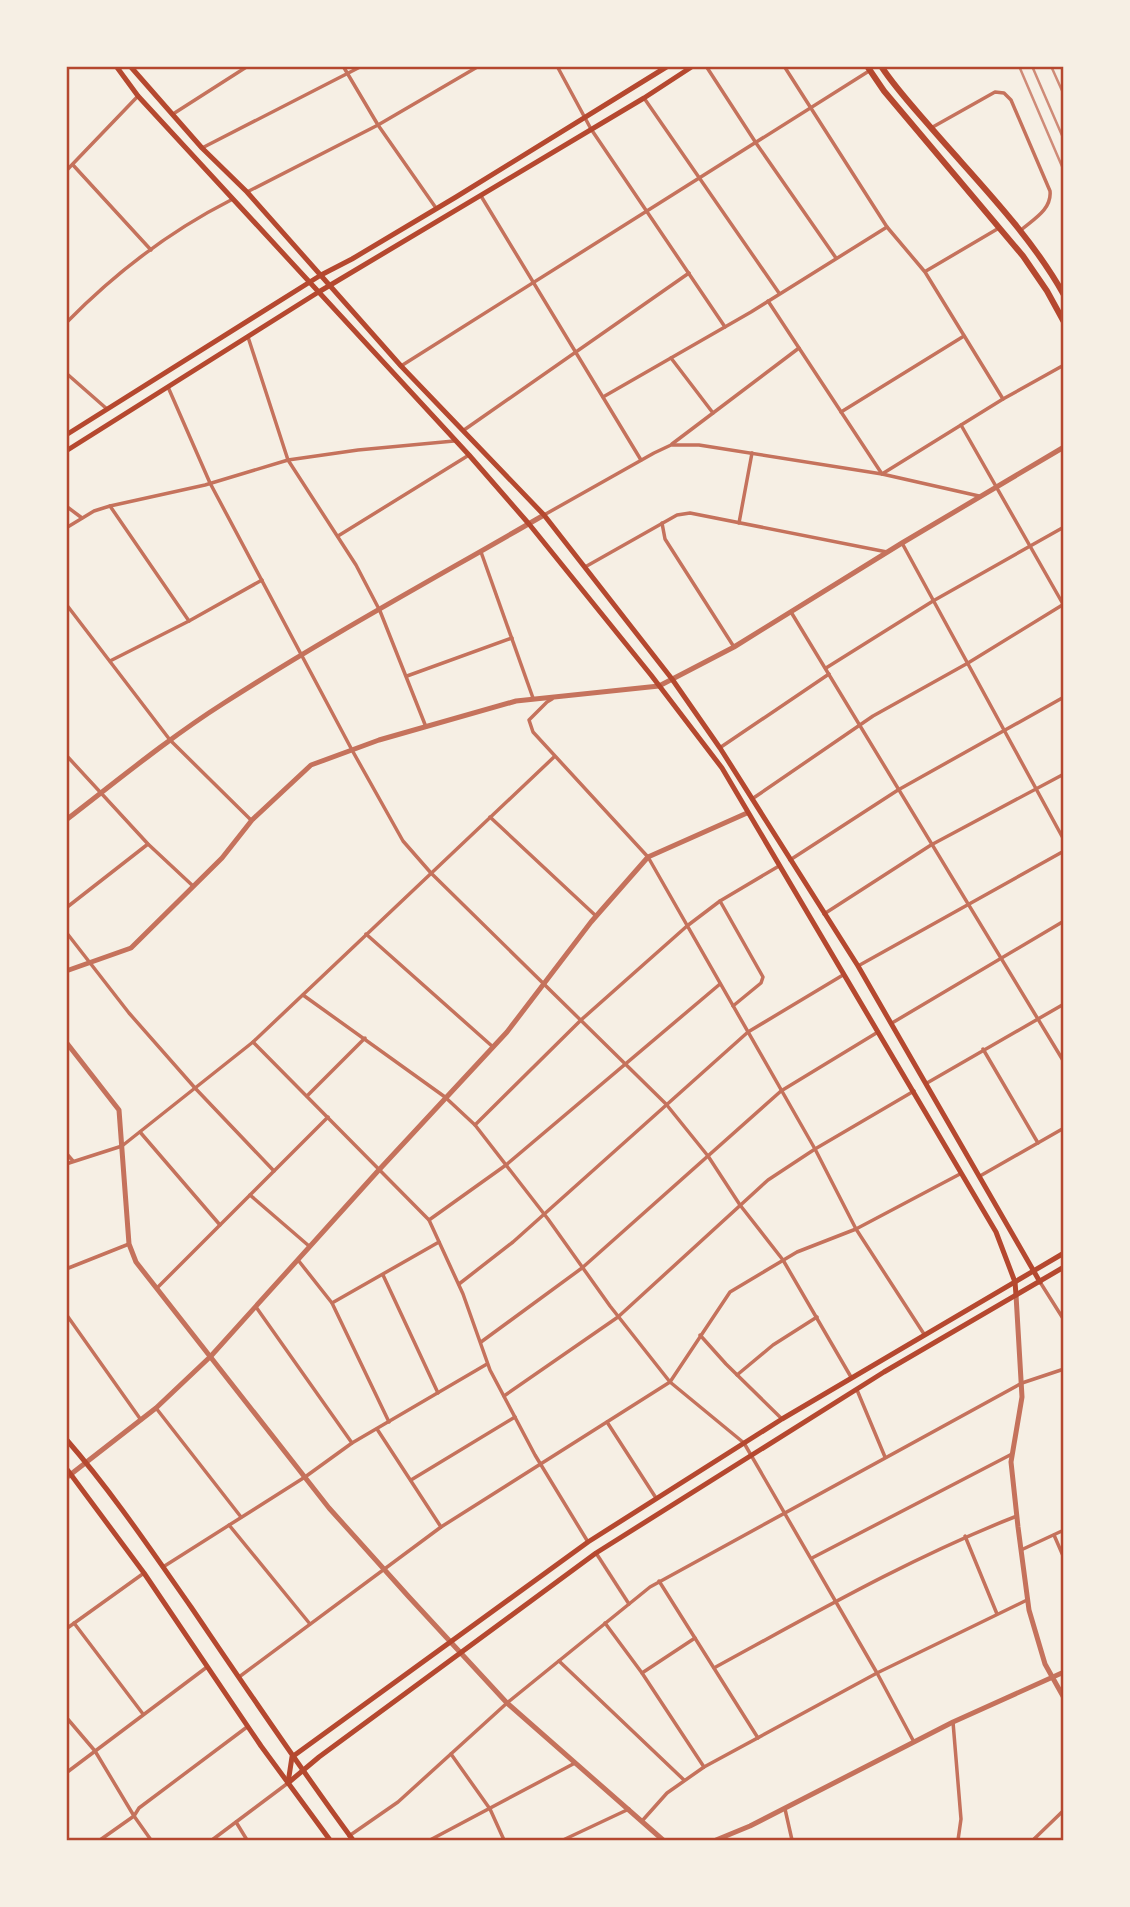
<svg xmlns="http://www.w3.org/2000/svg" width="1130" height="1907" viewBox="0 0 1130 1907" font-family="'Roboto Serif',serif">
	<rect width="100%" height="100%" fill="#f6efe4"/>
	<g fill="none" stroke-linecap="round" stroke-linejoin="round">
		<g stroke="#c5725c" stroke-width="3.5">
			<path d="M343 66 378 125 436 208"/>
			<path d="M557 66 591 129 725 327"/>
			<path d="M706 66 756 143 836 258"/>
			<path d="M784 66 887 227 925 272 1003 399"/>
			<path d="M644 98 779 293"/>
			<path d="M173 114 248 66"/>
			<path d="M931 128 995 92 1004 93 1011 100 1050 191C1052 209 1034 219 1021 230"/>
			<path d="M202 148 362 66"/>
			<path d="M73 165 151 250"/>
			<path d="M66 171 138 96"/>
			<path d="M247 192 378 125 479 66"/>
			<path d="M481 196 641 460"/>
			<path d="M926 271 999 228"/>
			<path d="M768 301 882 474 1003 399 1064 365"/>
			<path d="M66 323C114 274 170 231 231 200"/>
			<path d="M248 337 288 460 356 565 380 611 426 727"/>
			<path d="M671 358 713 413"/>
			<path d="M401 366 869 71"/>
			<path d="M66 373 107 409"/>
			<path d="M168 387 210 483 352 750 403 841 431 873 666 1104 708 1156 740 1205 783 1260 851 1377"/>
			<path d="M603 397 751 312 887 227"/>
			<path d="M841 412 964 336"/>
			<path d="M961 425 1063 604"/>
			<path d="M464 430 689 273"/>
			<path d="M672 444 799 348"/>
			<path d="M66 506 82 518"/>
			<path d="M110 506 189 621"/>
			<path d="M544 515 654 453 671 445H699L882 474 979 496"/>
			<path d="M662 523 665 539 734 647"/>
			<path d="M739 523 752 453"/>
			<path d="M66 528 94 511 110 506 205 485 288 460 358 450 454 441"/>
			<path d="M338 536 469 455"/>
			<path d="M902 543 1064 840"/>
			<path d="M481 552 533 698"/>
			<path d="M585 567 677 515 690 513 887 552"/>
			<path d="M66 604 170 740 251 820"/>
			<path d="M791 612 1064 1062"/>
			<path d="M110 661 189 621 262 580"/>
			<path d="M826 668 933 601 1064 527"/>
			<path d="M407 676 512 638"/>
			<path d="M552 699 547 702 529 720 533 732 648 857 815 1149 856 1229 924 1334"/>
			<path d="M721 747 829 674"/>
			<path d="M66 755 148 844 193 886"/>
			<path d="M752 799 873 716 968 663 1064 604"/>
			<path d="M490 817 596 916"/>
			<path d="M790 860 898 790 1064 697"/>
			<path d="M720 901 763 977 761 983 733 1006"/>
			<path d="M66 908 148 844"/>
			<path d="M824 914 931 845 1064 774"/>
			<path d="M66 932 129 1013 195 1088 274 1171"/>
			<path d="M366 934 493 1047"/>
			<path d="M858 966 1064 851"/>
			<path d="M303 995 445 1097 475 1125 548 1219 610 1306 670 1382 744 1443 877 1673 914 1742"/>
			<path d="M892 1023 1064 921"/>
			<path d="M253 1042 429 1220 463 1294 490 1370 535 1455 588 1542"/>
			<path d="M983 1049 1038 1143"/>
			<path d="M927 1083 1064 1004"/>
			<path d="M307 1096 365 1038"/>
			<path d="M475 1125 581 1020 687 926 720 901 779 866"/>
			<path d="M140 1132 220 1225"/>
			<path d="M66 1153 73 1161"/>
			<path d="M66 1164 122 1146 253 1042 554 757"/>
			<path d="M980 1176 1064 1128"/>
			<path d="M250 1195 309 1246"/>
			<path d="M429 1220 506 1165 720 984"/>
			<path d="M298 1260 332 1303 389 1422"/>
			<path d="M66 1269 129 1244"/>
			<path d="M383 1275 438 1393"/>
			<path d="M1040 1282 1064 1320"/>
			<path d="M459 1284 513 1242 748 1032 843 975"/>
			<path d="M157 1288 328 1117"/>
			<path d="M332 1303 439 1242"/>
			<path d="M256 1307 352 1443"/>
			<path d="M66 1314 141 1420"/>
			<path d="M700 1335 726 1364 782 1419"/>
			<path d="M481 1342 582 1268 781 1091 878 1032"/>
			<path d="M737 1375 773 1345 817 1317"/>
			<path d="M857 1390 885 1457"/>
			<path d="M504 1396 618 1317 768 1180 815 1149 914 1091"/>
			<path d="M156 1408 241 1517"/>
			<path d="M607 1422 656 1498"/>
			<path d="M377 1429 441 1527"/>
			<path d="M411 1480 515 1417"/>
			<path d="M229 1525 310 1624"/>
			<path d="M1054 1535 1064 1558"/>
			<path d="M965 1536 997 1614"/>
			<path d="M1021 1550 1064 1530"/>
			<path d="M596 1553 629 1604"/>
			<path d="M812 1558 1012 1454"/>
			<path d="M163 1567 305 1477 352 1443 487 1364"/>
			<path d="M659 1581 758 1738"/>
			<path d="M74 1623 143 1714"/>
			<path d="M605 1623 642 1673 704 1767"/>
			<path d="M66 1629 144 1573"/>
			<path d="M559 1661 684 1780"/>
			<path d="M714 1668C813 1614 912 1557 1017 1516"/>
			<path d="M642 1673 695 1638"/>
			<path d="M239 1677 441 1527 670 1382 730 1292 797 1252 856 1229 960 1174"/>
			<path d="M66 1717 95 1751 134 1816 151 1840"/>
			<path d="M953 1722 961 1819 958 1840"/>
			<path d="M451 1754 490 1809 504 1840"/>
			<path d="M66 1773 207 1667"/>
			<path d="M785 1809 792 1840"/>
			<path d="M642 1821 667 1793 704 1767 877 1673 1027 1600"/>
			<path d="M236 1822 247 1840"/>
			<path d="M349 1836 398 1802 507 1703 650 1587 1022 1383 1064 1369"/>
			<path d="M100 1840 134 1816 139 1808 247 1727"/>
			<path d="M212 1840 288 1783"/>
			<path d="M430 1840 575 1763"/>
			<path d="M563 1840 629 1809"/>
			<path d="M1033 1840 1064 1810"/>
		</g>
		<g stroke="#c5725c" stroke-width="5">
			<path d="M66 820C118 780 169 738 224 703 328 636 437 577 544 515"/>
			<path d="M66 971 131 948 222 858 252 820 311 765 379 740 516 701 659 686 734 647 902 543 1064 447"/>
			<path d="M66 1042 119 1110 129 1244 136 1262 329 1508 409 1597 507 1703 663 1840"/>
			<path d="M1016 1295 1022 1397 1011 1462 1018 1527 1029 1610 1045 1664 1064 1698"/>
			<path d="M66 1478 156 1408 211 1356 377 1172 507 1032 591 922 648 857 747 813"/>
			<path d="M716 1840 750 1826 953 1722 1064 1672"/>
		</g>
		<g stroke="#b5482f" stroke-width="5">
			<path d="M116 66 138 96 469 455 529 524 651 675 722 768 996 1232 1015 1282 1016 1295"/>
			<path d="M130 66 202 148 247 192 401 366 544 515 672 679 720 748 858 966 1040 1282"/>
			<path d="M66 435 321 275 352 259 456 197 668 66"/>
			<path d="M66 451 317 293 644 98 693 66"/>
			<path d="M66 1439C112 1492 151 1550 191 1607 244 1685 297 1764 353 1840"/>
			<path d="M66 1468 144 1573 261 1746 330 1840"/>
			<path d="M288 1783 292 1757 588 1542 782 1419 1064 1253"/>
			<path d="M288 1783 319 1757 596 1553 884 1372 1064 1267"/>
		</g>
		<g stroke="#b5482f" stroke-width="6">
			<path d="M867 66 884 91 1023 256 1047 291 1064 322"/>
			<path d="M881 66C896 89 915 109 933 130 978 182 1030 234 1064 295"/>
		</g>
		<g stroke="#cf8b77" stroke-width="2.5">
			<path d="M1019 66 1064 171"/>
			<path d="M1032 66 1064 140"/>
			<path d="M1051 66 1064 95"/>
		</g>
	</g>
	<rect width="1130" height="1907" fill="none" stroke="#f6efe4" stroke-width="136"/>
	<rect x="68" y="68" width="994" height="1771" fill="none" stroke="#b5482f" stroke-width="2.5"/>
</svg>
